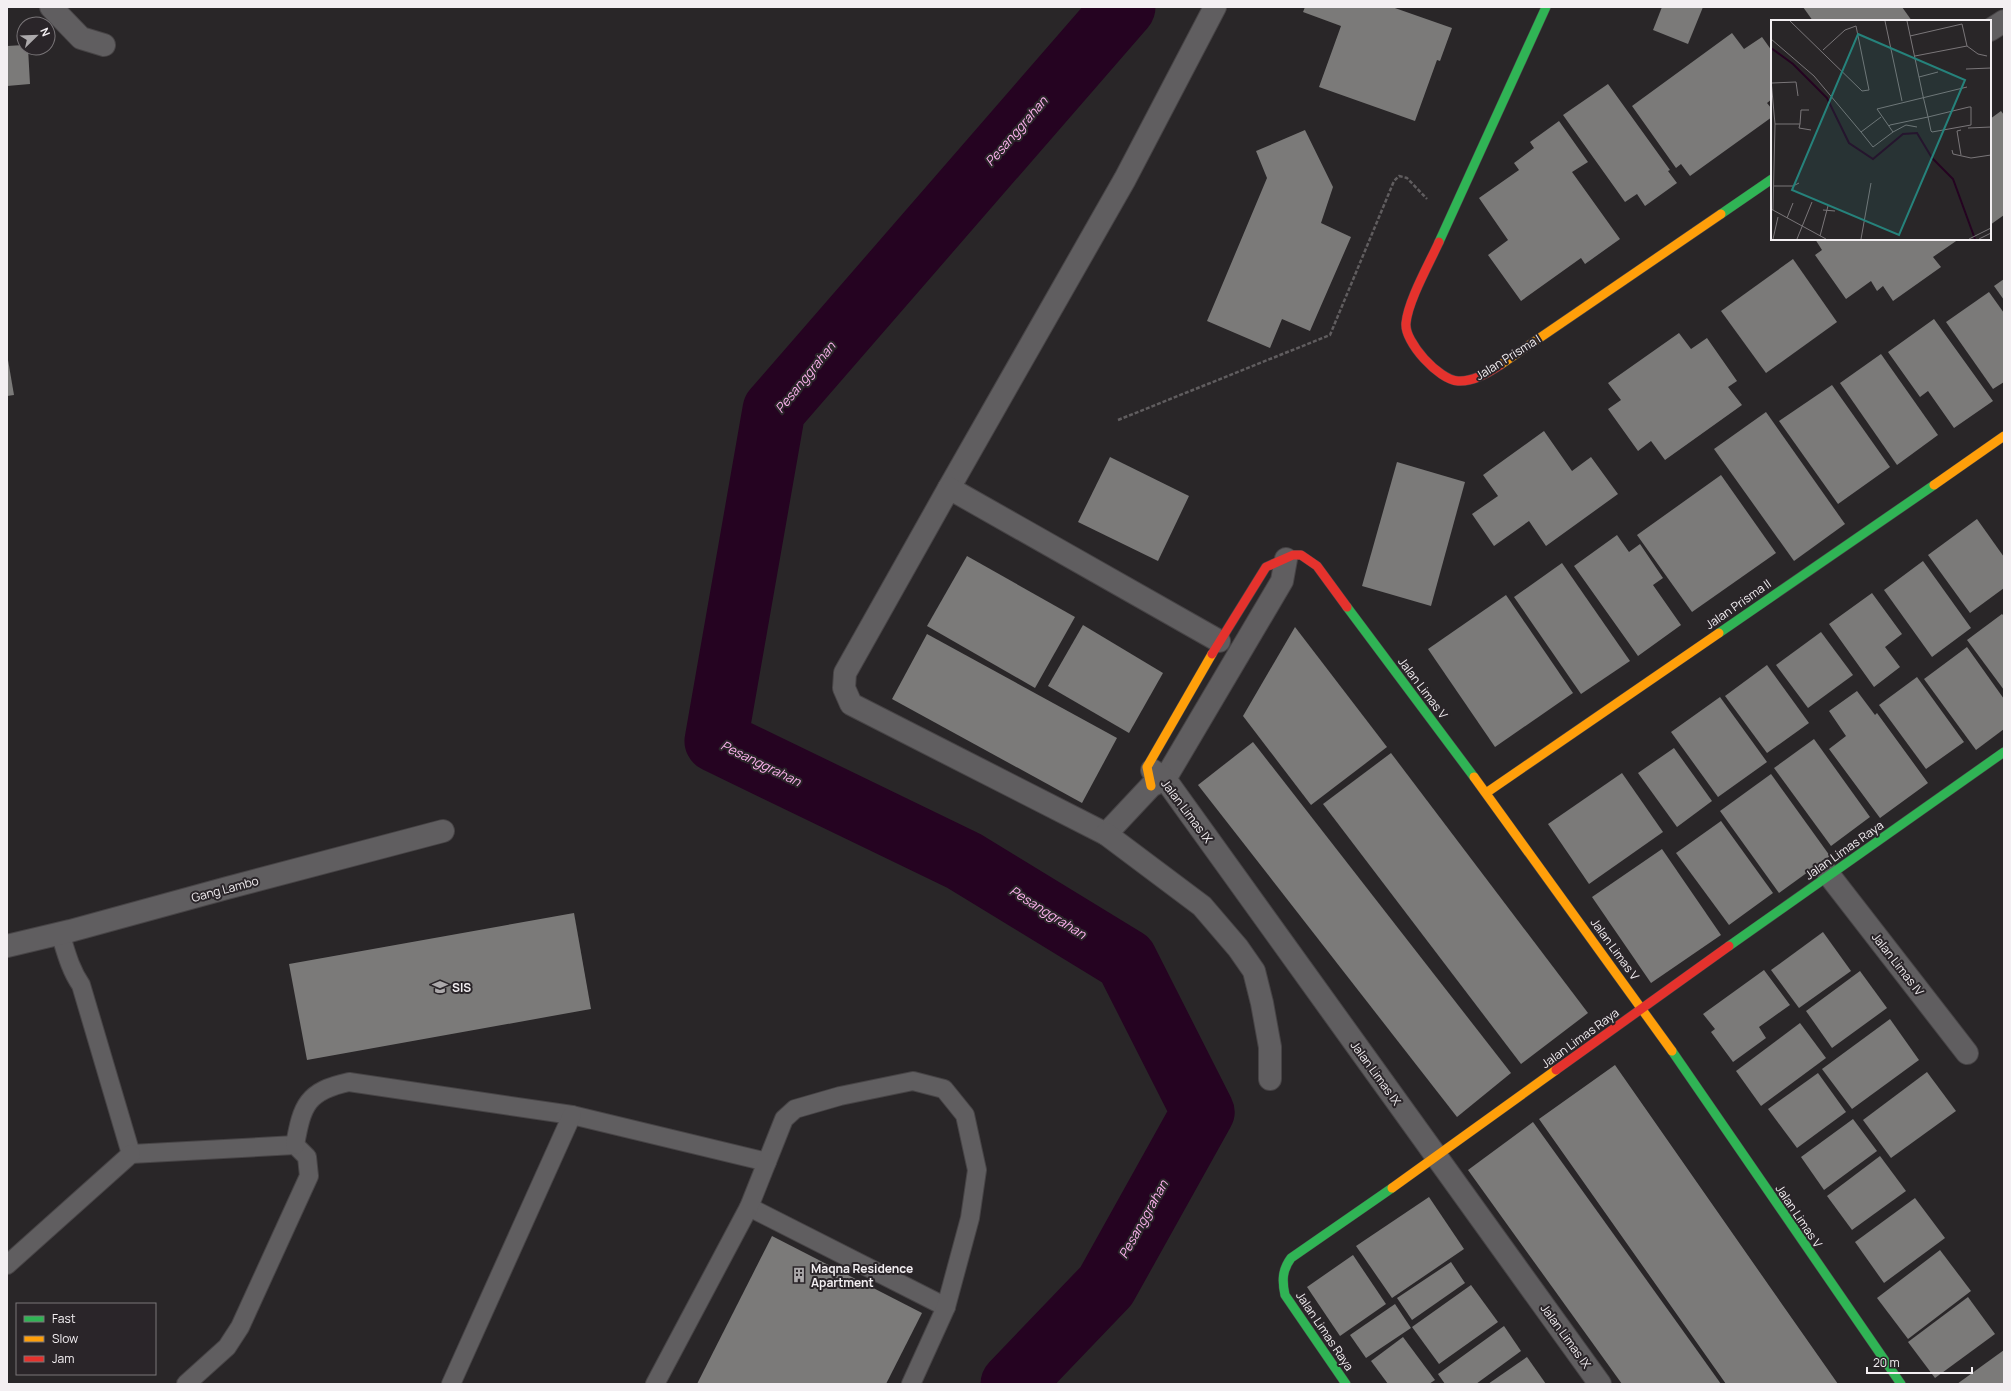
<svg xmlns="http://www.w3.org/2000/svg" width="2011" height="1391" viewBox="0 0 2011 1391" font-family="Manrope,sans-serif">
	<rect width="100%" height="100%" fill="#292628"/>
	<g fill="none" stroke-linecap="round" stroke-linejoin="round">
		<path stroke="#250321" stroke-width="63" d="M1012 1384 1106 1286 1203 1112 1126 960 964 861 716 741 774 410 1124 7"/>
	</g>
	<g fill="#7b7a79">
		<path d="M1305 7H1392L1452 28 1440 61 1437 60 1415 121 1319 87 1341 26 1303 12Z"/>
		<path d="M1662 7H1703L1688 44 1653 30Z"/>
		<path d="M1803 7H1902L1912 21H1813Z"/>
		<path d="M1732 33 1744 49 1762 37 1772 51V99L1767 103 1772 109V117L1690 176 1681 164 1676 168 1632 106Z"/>
		<path d="M24 45V48H28L30 84 7 86V46Z"/>
		<path d="M1608 84 1670 170 1668 171 1677 183 1645 206 1637 194 1625 202 1563 115Z"/>
		<path d="M2001 111 2004 115V215L1990 225V119Z"/>
		<path d="M1559 121 1588 162 1572 172 1620 239 1585 264 1581 258 1521 301 1488 255 1508 240 1479 198 1519 170 1514 163 1534 148 1530 142Z"/>
		<path d="M1305 130 1333 187 1321 223 1351 237 1310 331 1282 319 1270 348 1207 321 1267 178 1256 151Z"/>
		<path d="M1815 239H1959L1933 257 1941 267 1893 301 1883 286 1877 291 1871 281 1846 299 1815 255 1822 250Z"/>
		<path d="M1793 259 1837 322 1766 373 1721 311Z"/>
		<path d="M2004 279V300L1994 286Z"/>
		<path d="M1989 292 2004 313V382L1993 389 1946 322Z"/>
		<path d="M1934 319 1993 401 1954 428 1928 391 1920 397 1888 352Z"/>
		<path d="M1679 333 1691 349 1707 338 1737 381 1728 387 1742 405 1665 460 1651 441 1638 451 1608 409 1621 400 1608 383Z"/>
		<path d="M7 354 14 395 7 396Z"/>
		<path d="M1881 354 1938 435 1897 465 1840 383Z"/>
		<path d="M1832 385 1890 467 1838 504 1779 421Z"/>
		<path d="M1766 412 1845 524 1794 561 1714 449Z"/>
		<path d="M1544 431 1572 471 1591 457 1618 494 1546 546 1529 521 1494 546 1472 514 1498 496 1483 475Z"/>
		<path d="M1110 457 1189 496 1158 561 1078 522Z"/>
		<path d="M1397 462 1465 482 1431 606 1362 586Z"/>
		<path d="M1721 475 1776 553 1692 612 1637 535Z"/>
		<path d="M1977 519 2004 557V588L1970 613 1928 555Z"/>
		<path d="M1617 535 1629 552 1640 544 1663 578 1653 585 1681 625 1638 656 1574 566Z"/>
		<path d="M967 556 1075 617 1035 688 927 626Z"/>
		<path d="M1923 561 1971 628 1932 657 1884 590Z"/>
		<path d="M1562 563 1630 661 1581 694 1514 597Z"/>
		<path d="M1872 593 1902 634 1885 647 1900 667 1874 687 1829 624Z"/>
		<path d="M1506 595 1573 693 1495 747 1428 649Z"/>
		<path d="M2002 614 2004 616V690L1967 640Z"/>
		<path d="M1083 625 1163 673 1129 733 1048 686Z"/>
		<path d="M1295 627 1387 747 1311 805 1243 716Z"/>
		<path d="M1821 632 1853 675 1808 708 1776 665Z"/>
		<path d="M927 634 1117 738 1082 803 892 699Z"/>
		<path d="M1967 647 2004 699V729L1976 750 1924 679Z"/>
		<path d="M1767 665 1809 723 1767 753 1725 696Z"/>
		<path d="M1917 677 1964 742 1926 769 1879 705Z"/>
		<path d="M1857 691 1875 715 1877 713 1928 783 1880 818 1829 749 1846 736 1829 711Z"/>
		<path d="M1720 697 1767 762 1718 797 1671 732Z"/>
		<path d="M1814 739 1870 817 1831 846 1774 768Z"/>
		<path d="M1253 742 1511 1073 1457 1117 1198 785Z"/>
		<path d="M1674 748 1712 801 1677 827 1638 773Z"/>
		<path d="M1391 753 1588 1013 1521 1064 1323 804Z"/>
		<path d="M1622 773 1663 832 1589 884 1548 824Z"/>
		<path d="M1771 774 1830 856 1779 893 1720 811Z"/>
		<path d="M1721 821 1773 893 1729 925 1676 853Z"/>
		<path d="M1662 849 1721 935 1651 983 1592 897Z"/>
		<path d="M574 913 591 1009 307 1060 289 964Z"/>
		<path d="M1823 932 1851 971 1799 1008 1771 970Z"/>
		<path d="M1764 970 1790 1005 1759 1027 1766 1038 1733 1062 1711 1032 1715 1029 1703 1014Z"/>
		<path d="M1860 971 1887 1008 1832 1048 1806 1011Z"/>
		<path d="M1890 1019 1919 1060 1852 1109 1822 1069Z"/>
		<path d="M1800 1023 1826 1058 1761 1106 1736 1071Z"/>
		<path d="M1615 1065 1770 1287 1838 1384H1726L1539 1119Z"/>
		<path d="M1927 1072 1956 1111 1891 1158 1863 1120Z"/>
		<path d="M1818 1073 1846 1112 1797 1148 1768 1109Z"/>
		<path d="M1853 1119 1877 1151 1824 1190 1801 1157Z"/>
		<path d="M1533 1122 1691 1342 1721 1384H1622L1496 1209 1468 1170Z"/>
		<path d="M1880 1156 1906 1191 1852 1230 1827 1196Z"/>
		<path d="M1429 1197 1464 1249 1392 1298 1356 1246Z"/>
		<path d="M1915 1198 1945 1238 1884 1283 1855 1242Z"/>
		<path d="M772 1236 922 1313 886 1384H697Z"/>
		<path d="M1940 1250 1971 1291 1908 1339 1877 1298Z"/>
		<path d="M1353 1255 1386 1304 1340 1336 1307 1287Z"/>
		<path d="M1451 1262 1465 1283 1412 1320 1397 1298Z"/>
		<path d="M1471 1285 1498 1322 1439 1364 1412 1327Z"/>
		<path d="M1968 1297 1995 1334 1935 1378 1908 1342Z"/>
		<path d="M1395 1304 1411 1328 1366 1358 1350 1335Z"/>
		<path d="M1504 1326 1521 1351 1476 1384H1445L1438 1374Z"/>
		<path d="M1403 1337 1435 1380 1429 1384H1388L1371 1361Z"/>
		<path d="M2004 1350V1384H1957Z"/>
		<path d="M1527 1357 1546 1384H1488Z"/>
	</g>
	<g fill="none" stroke-linecap="round" stroke-linejoin="round">
		<defs>
			<g id="lane">
				<path d="M60 933C66 952 70 969 81 985L131 1154 295 1145 307 1157 309 1176 240 1327 227 1347 186 1384"/>
				<path d="M295 1145C302 1105 307 1091 349 1082L572 1115 767 1162"/>
				<path d="M749 1207 946 1307"/>
				<path d="M7 1265 131 1154"/>
				<path d="M451 1384 572 1115"/>
				<path d="M655 1384 749 1207 784 1119 795 1109 840 1096 913 1081 944 1089 965 1115 977 1170 970 1218 946 1307 911 1384"/>
			</g>
			<g id="street">
				<path d="M51 7 81 38 104 45"/>
				<path d="M1990 30 2004 21"/>
				<path d="M949 488 1125 179 1215 7"/>
				<path d="M1219 641 949 488 845 673 844 688 851 704 1106 834 1151 786 1165 779 1282 581 1286 559"/>
				<path d="M1152 770 1165 779 1600 1384"/>
				<path d="M1106 834 1202 906 1238 948 1254 971 1262 1003 1270 1047V1079"/>
				<path d="M1829 875 1967 1053"/>
				<path d="M7 946 70 931 227 888 443 831"/>
			</g>
			<g id="fast">
				<path d="M1721 214 1772 179"/>
				<path d="M1439 242 1546 7"/>
				<path d="M1347 607 1474 777"/>
				<path d="M1719 633 1934 485"/>
				<path d="M1729 946 2004 752"/>
				<path d="M1672 1051 1901 1384"/>
				<path d="M1346 1384 1285 1295C1282 1281 1282 1270 1291 1258L1392 1188"/>
			</g>
			<g id="slow">
				<path d="M1500 365 1721 214"/>
				<path d="M1934 485 2004 436"/>
				<path d="M1474 777 1672 1051"/>
				<path d="M1151 786 1147 767 1212 654"/>
				<path d="M1486 793 1719 633"/>
				<path d="M1392 1188 1556 1070"/>
			</g>
			<g id="jam">
				<path d="M1439 242C1429 264 1408 301 1406 323 1404 342 1439 380 1458 381 1473 382 1488 373 1500 365"/>
				<path d="M1212 654 1266 567 1293 555H1301L1317 566 1347 607"/>
				<path d="M1556 1070 1729 946"/>
			</g>
		</defs>
		<use href="#lane" stroke="#474446" stroke-width="20"/>
		<use href="#street" stroke="#474446" stroke-width="24"/>
		<use href="#fast" stroke="#474446" stroke-width="10"/>
		<use href="#slow" stroke="#474446" stroke-width="10"/>
		<use href="#jam" stroke="#474446" stroke-width="10"/>
		<path stroke="#605d5f" stroke-width="2.5" stroke-dasharray="4 2" stroke-linecap="butt" d="M1118 420 1330 335 1394 181 1399 176 1407 178 1427 199"/>
		<use href="#lane" stroke="#605e60" stroke-width="18"/>
		<use href="#street" stroke="#605e60" stroke-width="22"/>
		<use href="#fast" stroke="#30b455" stroke-width="9"/>
		<use href="#slow" stroke="#ff9f0a" stroke-width="9"/>
		<use href="#jam" stroke="#e5322d" stroke-width="9"/>
	</g>
	<defs>
		<symbol id="school-bare" viewBox="-9 -9 18 18"><path d="M0-5L7-2L0 1L-7-2ZM-4 1L0 2.5L4 1V4Q0 6-4 4Z" fill="#aca9ab" stroke="#2a2529" stroke-width="2.5" paint-order="stroke"/></symbol>
		<symbol id="building-bare" viewBox="-9 -9 18 18"><path d="M-4-6H4V6H1V3H-1V6H-4ZM-2.5-4.3h1.7v1.8h-1.7ZM.8-4.3h1.7v1.8H.8ZM-2.5-1h1.7V.8h-1.7ZM.8-1h1.7V.8H.8Z" fill="#aca9ab" stroke="#2a2529" stroke-width="2.5" paint-order="stroke"/></symbol>
	</defs>
	<g fill-rule="evenodd">
		<use href="#school-bare" x="429" y="976" width="22" height="22"/>
		<use href="#building-bare" x="788" y="1264" width="22" height="22"/>
	</g>
	<g text-anchor="middle" dominant-baseline="central" stroke-width="4" stroke-linejoin="round" paint-order="stroke">
		<g font-size="12" fill="#f3eff2" stroke="#2a2529">
			<text transform="translate(1508 357) rotate(-32)">Jalan Prisma I</text>
			<text transform="translate(1738 604) rotate(-35)">Jalan Prisma II</text>
			<text transform="translate(1423 688) rotate(53)">Jalan Limas V</text>
			<text transform="translate(1187 811) rotate(53)">Jalan Limas IX</text>
			<text transform="translate(1844 850) rotate(-35)">Jalan Limas Raya</text>
			<text transform="translate(225 889) rotate(-15)">Gang Lambo</text>
			<text transform="translate(1615 949) rotate(54)">Jalan Limas V</text>
			<text transform="translate(1898 964) rotate(52)">Jalan Limas IV</text>
			<text transform="translate(1580 1038) rotate(-36)">Jalan Limas Raya</text>
			<text transform="translate(1376 1073) rotate(54)">Jalan Limas IX</text>
			<text transform="translate(1799 1216) rotate(56)">Jalan Limas V</text>
			<text transform="translate(1325 1331) rotate(56)">Jalan Limas Raya</text>
			<text transform="translate(1566 1336) rotate(54)">Jalan Limas IX</text>
		</g>
		<g font-size="12" font-weight="bold" fill="#f3eff2" stroke="#2a2529" text-anchor="start">
			<text x="452" y="987">SIS</text>
			<text x="811" y="1268">Maqna Residence<tspan x="811" dy="14">Apartment</tspan></text>
		</g>
		<g font-size="13" font-style="italic" fill="#fcb2ed" stroke="#2a2529">
			<text transform="translate(1016 131) rotate(-49)">Pesanggrahan</text>
			<text transform="translate(805 377) rotate(-51)">Pesanggrahan</text>
			<text transform="translate(761 763) rotate(26)">Pesanggrahan</text>
			<text transform="translate(1048 912) rotate(32)">Pesanggrahan</text>
			<text transform="translate(1143 1219) rotate(-61)">Pesanggrahan</text>
		</g>
	</g>
	<g transform="translate(1771 20)">
		<rect width="220" height="220" fill="#292628"/>
		<path fill="none" stroke="#250321" stroke-width="2" d="M0 28 22 44 56 78 78 123 102 139 132 114 146 113 161 138 182 159 204 219"/>
		<path fill="none" stroke="#7a7679" stroke-width="1" d="M19 1 91 71 98 70 85 6 74 10 52 30M114 1 131 81M139 16 191 4 196 26M0 19 43 56 90 112M144 36 196 26 207 34 216 36M195 49 220 48M148 57 167 52M0 60 4 104 2 190M1 63 25 62 27 76M106 89 122 112 102 127 90 112 110 97M106 89 196 67M4 104H29L28 108 40 110M29 104 30 90H38M118 106 119 105 157 97 198 87H200V105L161 112 160 111 157 97 152 76 136 1M197 108 220 107M122 112 135 105 146 107M181 130 182 134 200 138 220 135M190 135 186 111 190 110M3 166H22L28 163M0 189 55 219M52 190 64 191M16 198 22 183M49 216 57 186M2 219 7 197M26 219 41 182M90 219 100 163M198 219 220 208M208 219 220 213"/>
		<path fill="#26827b" fill-opacity="0.15" stroke="#26827b" stroke-width="2" d="M87 14 194 60 128 215 21 170Z"/>
		<rect width="220" height="220" fill="none" stroke="#f3eff2" stroke-width="2"/>
	</g>
	<rect width="2011" height="1391" fill="none" stroke="#f3eff2" stroke-width="16"/>
	<rect x="16" y="1303" width="140" height="72" fill="#2a2529" stroke="#7a7679"/>
	<rect x="24" y="1316" width="20" height="6" fill="#30b455" stroke="#7a7679"/>
	<text x="52" y="1323" font-size="12" fill="#f3eff2">Fast</text>
	<rect x="24" y="1336" width="20" height="6" fill="#ff9f0a" stroke="#7a7679"/>
	<text x="52" y="1343" font-size="12" fill="#f3eff2">Slow</text>
	<rect x="24" y="1356" width="20" height="6" fill="#e5322d" stroke="#7a7679"/>
	<text x="52" y="1363" font-size="12" fill="#f3eff2">Jam</text>
	<g transform="translate(36 36) rotate(67)"><circle r="19" fill="#2a2529" stroke="#7a7679"/>
	<path d="M0-3L7 15L0 10L-7 15Z" fill="#aca9ab"/>
	<text y="-6" font-size="11" font-weight="bold" text-anchor="middle" fill="#f3eff2">N</text>
	</g>
	<path d="M1867 1367v6h105v-6" fill="none" stroke="#f3eff2" stroke-width="2"/>
	<text x="1873" y="1367" font-size="12" fill="#f3eff2" stroke="#2a2529" stroke-width="3" paint-order="stroke">20 m</text>
</svg>
